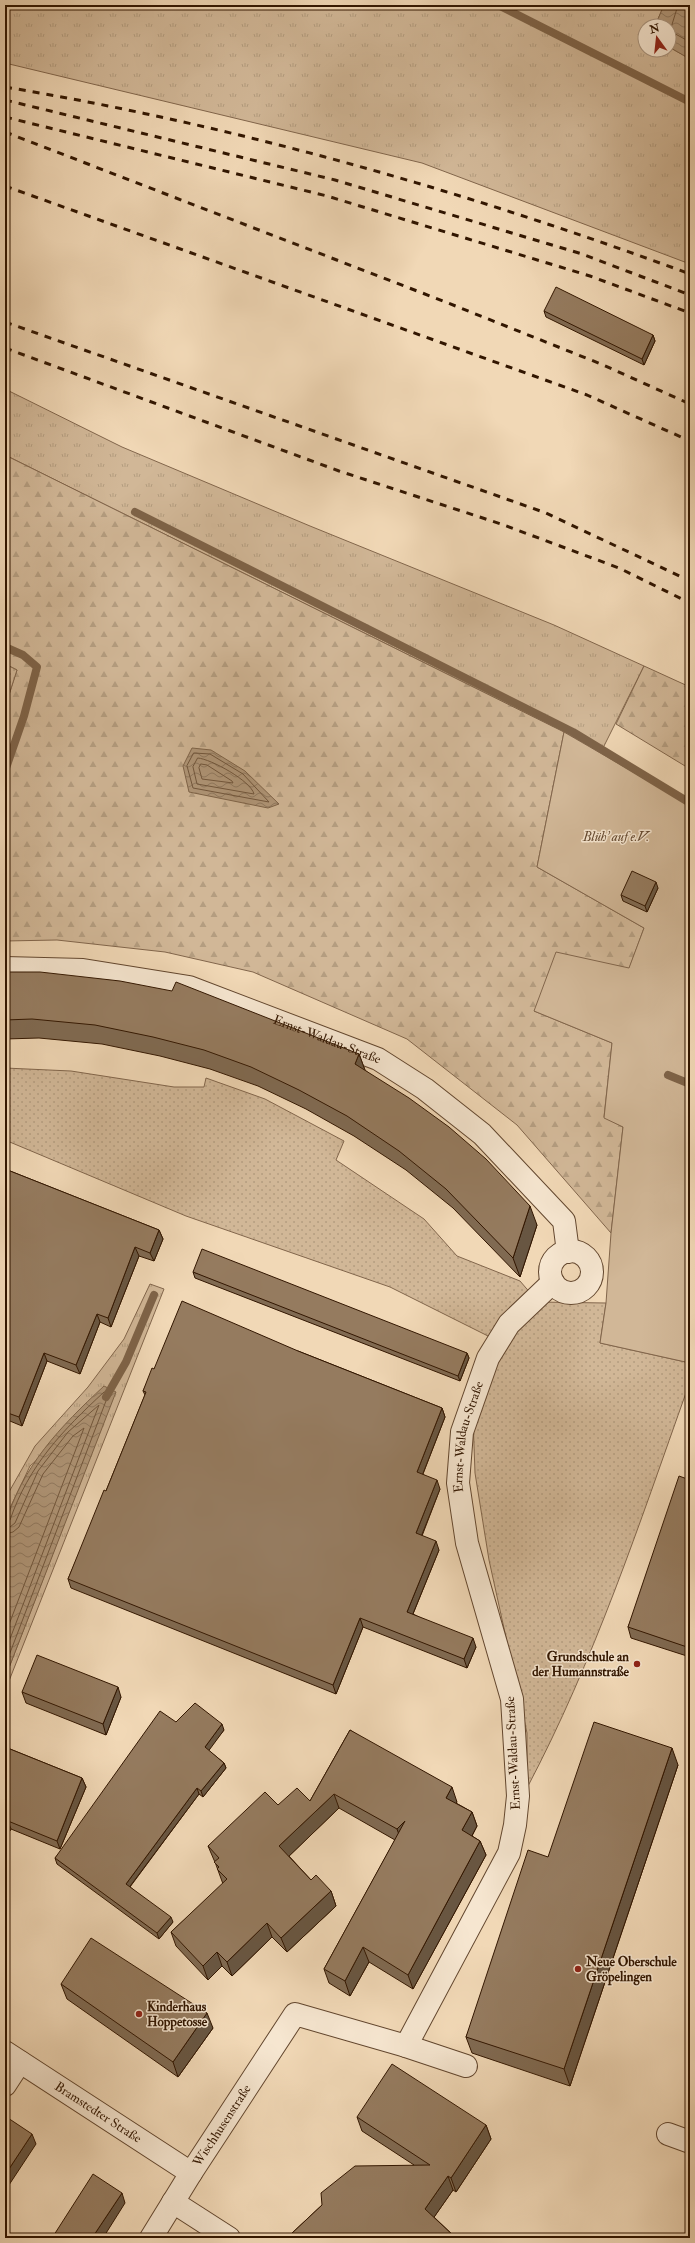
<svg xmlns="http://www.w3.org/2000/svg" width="695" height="2243" viewBox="0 0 695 2243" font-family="'IM FELL Double Pica',serif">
	<defs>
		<pattern id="grass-tufts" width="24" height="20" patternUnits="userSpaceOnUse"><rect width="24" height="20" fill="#d1b797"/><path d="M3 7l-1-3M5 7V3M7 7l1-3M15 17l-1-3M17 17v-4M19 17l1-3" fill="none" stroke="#b49d80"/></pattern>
		<pattern id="forest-firs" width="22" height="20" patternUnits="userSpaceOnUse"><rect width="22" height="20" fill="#d1b797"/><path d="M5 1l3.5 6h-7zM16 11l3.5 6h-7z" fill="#b49d80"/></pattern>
		<pattern id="park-dots" width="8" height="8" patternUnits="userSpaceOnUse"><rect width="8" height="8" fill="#d1b797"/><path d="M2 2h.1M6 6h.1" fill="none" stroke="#b49d80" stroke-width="1.8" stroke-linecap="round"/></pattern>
		<pattern id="water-waves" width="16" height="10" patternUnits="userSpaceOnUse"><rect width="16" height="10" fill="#b09678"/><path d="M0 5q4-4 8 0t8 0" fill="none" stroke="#907960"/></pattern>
	</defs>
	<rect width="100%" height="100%" fill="#f1d8b6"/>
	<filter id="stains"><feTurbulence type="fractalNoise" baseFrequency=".005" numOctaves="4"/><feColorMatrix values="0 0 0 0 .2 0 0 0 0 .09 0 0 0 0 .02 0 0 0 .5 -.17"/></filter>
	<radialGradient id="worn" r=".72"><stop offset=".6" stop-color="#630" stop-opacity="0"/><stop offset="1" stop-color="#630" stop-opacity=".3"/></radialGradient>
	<g fill="url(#grass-tufts)" stroke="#82664c">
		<path d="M5 5H664L655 26H645V50H669V47L690 59V264L422 163 5 63Z"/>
		<path d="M5 389 122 447 310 526 554 625 644 666 601 752 564 732 5 455Z"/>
		<path d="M150 1284 164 1289 5 1691V1678L115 1392 30 1466 9 1510 5 1525V1499L35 1446 88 1387 124 1339Z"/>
	</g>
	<g fill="url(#forest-firs)" stroke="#82664c">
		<path d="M5 455 564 732 537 867 644 928 629 969 534 1011 612 1043 604 1117 623 1127 611 1233 517 1125 407 1039 253 972 165 952 57 940 5 941V707L17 670 5 664Z"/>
		<path d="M644 666 690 687V769L616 724Z"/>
	</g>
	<g fill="url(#park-dots)" stroke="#82664c">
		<path d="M5 664 17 670 5 707Z"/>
		<path d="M5 1068 71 1071 174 1087H204L206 1078 265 1099 344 1141 336 1160 424 1219 457 1256 520 1281 538 1302 606 1303 600 1343 690 1363V1391L687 1390C639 1525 594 1661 527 1788V1733L489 1560 475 1473 473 1418 506 1345 390 1287 186 1216 5 1140Z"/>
	</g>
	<path fill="#d1b797" stroke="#82664c" d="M564 732 690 805V1363L600 1343 606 1303 611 1233 623 1127 604 1118 612 1043 534 1011 556 952 629 968 644 928 537 867Z"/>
	<g fill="url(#water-waves)" stroke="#7e6348">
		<path d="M664 5H690V59L669 47V26H655Z"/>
		<path d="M192 748 211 750 245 771 279 804 268 808 189 792 183 766Z"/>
		<path d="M104 1386 116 1392 5 1678V1525C22 1466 60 1427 104 1386Z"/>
	</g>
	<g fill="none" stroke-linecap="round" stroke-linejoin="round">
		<g stroke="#71563c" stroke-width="1">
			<path d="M678 5 670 31 690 42"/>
			<path d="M194 753 210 754 243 774 269 802 193 788 187 766Z"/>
			<path d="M198 758C211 759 251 781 254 794L197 784 193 767Z"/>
			<path d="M201 764 207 765 232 781 233 783 202 779 199 768Z"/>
			<path d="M5 1522 10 1520C29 1465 62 1431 104 1392L109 1393 5 1666"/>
			<path d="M5 1528 10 1527 15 1523 38 1471 68 1432 99 1405 5 1652"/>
			<path d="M5 1534 13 1532 19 1527 43 1474 73 1436 84 1428 5 1635"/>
		</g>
		<g stroke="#7e6348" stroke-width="8">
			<path d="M498 5 690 102"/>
			<path d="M135 512 573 732 690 803"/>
			<path d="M5 647 23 655 37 667 24 716 5 771"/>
			<path d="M668 1075 690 1084"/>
			<path d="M106 1397 126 1362 154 1295"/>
		</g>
		<defs>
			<g id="minor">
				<path id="s1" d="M5 968 83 970 189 987 378 1059 425 1089 482 1134 564 1221 568 1252"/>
				<circle cx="571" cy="1272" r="21"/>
				<path d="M406 2046 466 2066"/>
				<path id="s2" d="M5 2052 191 2173"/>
				<path d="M5 2085 20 2062"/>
				<path d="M668 2134 690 2142"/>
				<path d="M173 2202 229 2238"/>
				<path id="s3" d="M151 2238 191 2173 295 2014 406 2046 509 1853 515 1825 518 1796 512 1699 467 1543 458 1483 462 1432 488 1358 509 1324 553 1282"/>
			</g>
		</defs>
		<use href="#minor" stroke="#62462e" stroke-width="24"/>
		<use href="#minor" stroke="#f6e6d0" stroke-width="22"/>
		<g stroke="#321600" stroke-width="3" stroke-dasharray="7 7" stroke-linecap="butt">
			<path d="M5 87C239 126 468 192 690 274"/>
			<path d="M5 100 335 180 582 254 690 295"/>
			<path d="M5 117 327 196 590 276 690 313"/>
			<path d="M5 132 443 301 601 364 690 404"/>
			<path d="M5 186 587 395 690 441"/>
			<path d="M5 322 546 513 690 581"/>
			<path d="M5 348 339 471 501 524 619 568 690 603"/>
		</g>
	</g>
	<g fill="#806a52" stroke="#321600">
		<path d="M544 311 653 335 655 341 644 365 546 317Z"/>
		<path d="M658 888 647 912 623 901 621 895Z"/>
		<path d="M5 972 359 1054 365 1070 537 1225 520 1277 453 1208 406 1170 354 1136 306 1109 258 1086 210 1069 160 1056 102 1044 39 1038 5 1039Z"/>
		<path d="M5 1169 159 1230 163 1239 154 1261 139 1256 111 1327 100 1322 80 1374 47 1361 22 1426 5 1419Z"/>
		<path d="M193 1272 467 1353 469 1358 460 1381 195 1278Z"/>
		<path d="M298 1351 442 1408 445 1417 423 1474 440 1489 422 1536 439 1550 413 1614 476 1647 467 1668 363 1627 336 1694 71 1588 68 1579 106 1491 145 1395 143 1391 154 1369Z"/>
		<path d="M690 1480V1657L631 1638 628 1627Z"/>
		<path d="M22 1692 121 1697 106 1735 26 1703Z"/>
		<path d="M176 1722 224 1730 208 1750 224 1763 226 1768 203 1797 199 1794 130 1887 173 1922 159 1939 57 1864 55 1858Z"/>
		<path d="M350 1730 457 1802 456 1803 472 1812 477 1826 472 1836 480 1841 486 1855 413 1989 369 1962 350 1996 329 1983 324 1969 395 1840 339 1808 289 1856 311 1880 331 1891 336 1906 287 1952 272 1937 232 1976 222 1966 208 1980 176 1946 171 1932 223 1884 215 1862 214 1860 208 1846 278 1805 310 1801Z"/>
		<path d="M5 1747 82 1778 86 1787 60 1849 11 1829 5 1839Z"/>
		<path d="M678 1765 570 2086 472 2053 466 2037 548 1857Z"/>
		<path d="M61 1984 213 2028 178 2077 67 1999Z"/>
		<path d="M357 2117 486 2125 491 2139 456 2192 453 2190 434 2217 456 2238H291L290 2235 322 2205 414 2165 362 2131Z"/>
	</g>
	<g fill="#685642" stroke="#321600">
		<path d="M653 335 655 341 644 365 642 359Z"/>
		<path d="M656 882 658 888 647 912 645 906Z"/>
		<path d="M359 1054 366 1073 355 1064Z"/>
		<path d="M530 1206 537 1225 520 1277 513 1258Z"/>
		<path d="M159 1230 163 1239 154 1261 150 1253Z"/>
		<path d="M135 1247 139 1256 111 1327 108 1318Z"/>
		<path d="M97 1314 100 1322 80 1374 76 1365Z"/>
		<path d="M44 1353 47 1361 22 1426 19 1417Z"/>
		<path d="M467 1353 469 1358 460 1381 458 1376Z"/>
		<path d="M442 1408 445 1417 420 1481 417 1472Z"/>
		<path d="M5 1456 7 1460 5 1465Z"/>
		<path d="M437 1480 440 1489 419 1542 416 1533Z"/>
		<path d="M436 1541 439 1550 410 1621 407 1612Z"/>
		<path d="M360 1618 363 1627 336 1694 333 1685Z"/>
		<path d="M473 1638 476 1647 467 1668 464 1659Z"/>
		<path d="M118 1687 121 1697 106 1735 103 1724Z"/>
		<path d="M222 1724 224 1730 207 1753 205 1747Z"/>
		<path d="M672 1748 678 1765 570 2086 564 2069Z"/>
		<path d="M224 1763 226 1768 203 1797 201 1791Z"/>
		<path d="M82 1778 86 1787 60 1849 57 1841Z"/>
		<path d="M452 1787 457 1802 451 1812 446 1798Z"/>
		<path d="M197 1788 199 1794 128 1889 126 1884Z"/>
		<path d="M334 1794 339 1808 284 1861 279 1846Z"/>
		<path d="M472 1812 477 1826 467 1845 462 1830Z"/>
		<path d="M8 1821 11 1829 5 1839V1826Z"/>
		<path d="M405 1821 402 1843 397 1829Z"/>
		<path d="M480 1841 486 1855 413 1989 408 1975Z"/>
		<path d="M331 1891 336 1906 287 1952 281 1938Z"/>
		<path d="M171 1917 173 1922 159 1939 157 1933Z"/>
		<path d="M267 1923 272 1937 232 1976 227 1962Z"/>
		<path d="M363 1947 369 1962 350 1996 345 1981Z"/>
		<path d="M217 1952 222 1966 208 1980 203 1966Z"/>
		<path d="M207 2013 213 2028 178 2077 173 2062Z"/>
		<path d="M486 2125 491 2139 456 2192 451 2178Z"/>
		<path d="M32 2134 36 2144 5 2191V2175Z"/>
		<path d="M448 2176 453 2190 430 2223 425 2209Z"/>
		<path d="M122 2193 125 2203 103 2238H92Z"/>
	</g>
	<g fill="#957b5f" stroke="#321600">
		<path d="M556 287 653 335 642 359 544 311Z"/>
		<path d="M632 871 656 882 645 906 621 895Z"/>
		<path d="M5 972H40L120 981 172 991 176 982 359 1054 355 1064 409 1098 449 1127 486 1159 530 1206 513 1258 446 1189 399 1151 347 1116 299 1090 251 1067 204 1050 153 1037 95 1025 32 1019 5 1020Z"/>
		<path d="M5 1169 159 1230 150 1253 135 1247 108 1318 97 1314 76 1365 44 1353 19 1417 5 1412Z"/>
		<path d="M202 1249 467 1353 458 1376 193 1272Z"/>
		<path d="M182 1301 298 1351 442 1408 417 1472 437 1480 416 1533 436 1541 407 1612 473 1638 464 1659 360 1618 333 1685 68 1579 104 1490 106 1491 146 1392 143 1391 152 1368 154 1369Z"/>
		<path d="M679 1476 690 1480V1648L628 1627Z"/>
		<path d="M37 1655 118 1687 103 1724 22 1692Z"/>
		<path d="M195 1703 222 1724 205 1747 224 1763 201 1791 197 1788 126 1884 171 1917 157 1933 55 1858 160 1711 176 1722Z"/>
		<path d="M594 1722 672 1748 564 2069 466 2037 528 1850 548 1857Z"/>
		<path d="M350 1730 452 1787 446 1798 472 1812 462 1830 480 1841 408 1975 363 1947 345 1981 324 1969 405 1821 397 1829 334 1794 279 1846 311 1880 316 1875 331 1891 281 1938 267 1923 227 1962 217 1952 203 1966 171 1932 227 1879 217 1869 219 1867 214 1862 219 1858 208 1846 265 1792 278 1805 297 1788 310 1801Z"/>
		<path d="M5 1747 82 1778 57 1841 8 1821 5 1826Z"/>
		<path d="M91 1938 207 2013 173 2062 61 1984Z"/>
		<path d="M392 2064 486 2125 451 2178 448 2176 425 2209 456 2238H295L290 2235 322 2205 321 2193 355 2166 430 2165 357 2117Z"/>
		<path d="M5 2116 32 2134 5 2175Z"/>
		<path d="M93 2174 122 2193 92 2238H52Z"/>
	</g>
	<g fill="#8f2418" stroke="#f6e6d0" stroke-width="1.5">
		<circle cx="637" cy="1664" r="4"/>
		<circle cx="578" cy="1969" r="4"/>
		<circle cx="139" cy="2014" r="4"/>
	</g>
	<g text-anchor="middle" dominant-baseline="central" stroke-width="3" stroke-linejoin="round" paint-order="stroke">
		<g font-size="13" font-style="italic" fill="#62462d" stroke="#f6e6d0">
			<text x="616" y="837">Blüh' auf e.V.</text>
		</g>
		<g font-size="13" fill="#321600" stroke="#f6e6d0">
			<text stroke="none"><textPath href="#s1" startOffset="333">Ernst-Waldau-Straße</textPath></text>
			<text stroke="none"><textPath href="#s3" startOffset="1026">Ernst-Waldau-Straße</textPath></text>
			<text transform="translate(513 1753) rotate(-93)">Ernst-Waldau-Straße</text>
			<text stroke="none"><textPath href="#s2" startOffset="111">Bramstedter Straße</textPath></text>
			<text stroke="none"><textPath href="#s3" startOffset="133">Wischhusenstraße</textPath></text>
		</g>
		<g font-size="13" font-weight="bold" fill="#321600" stroke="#f6e6d0" text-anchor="start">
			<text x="629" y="1657" text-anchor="end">Grundschule an<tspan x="629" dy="15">der Humannstraße</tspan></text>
			<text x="586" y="1962">Neue Oberschule<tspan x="586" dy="15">Gröpelingen</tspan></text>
			<text x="147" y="2007">Kinderhaus<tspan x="147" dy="15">Hoppetosse</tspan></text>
		</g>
	</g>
	<rect width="695" height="2243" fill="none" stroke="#f1d8b6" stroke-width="20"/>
	<rect x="6" y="6" width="683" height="2231" fill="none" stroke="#321600" stroke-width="2"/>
	<rect x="10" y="10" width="675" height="2223" fill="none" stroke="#321600"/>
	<g transform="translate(657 38) rotate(345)"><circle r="19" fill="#f6e6d0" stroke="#a8937d"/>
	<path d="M0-3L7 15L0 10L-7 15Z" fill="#8f2418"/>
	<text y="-6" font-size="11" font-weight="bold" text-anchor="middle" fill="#321600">N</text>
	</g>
	<rect width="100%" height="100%" filter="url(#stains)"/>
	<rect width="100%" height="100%" fill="url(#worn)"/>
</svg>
